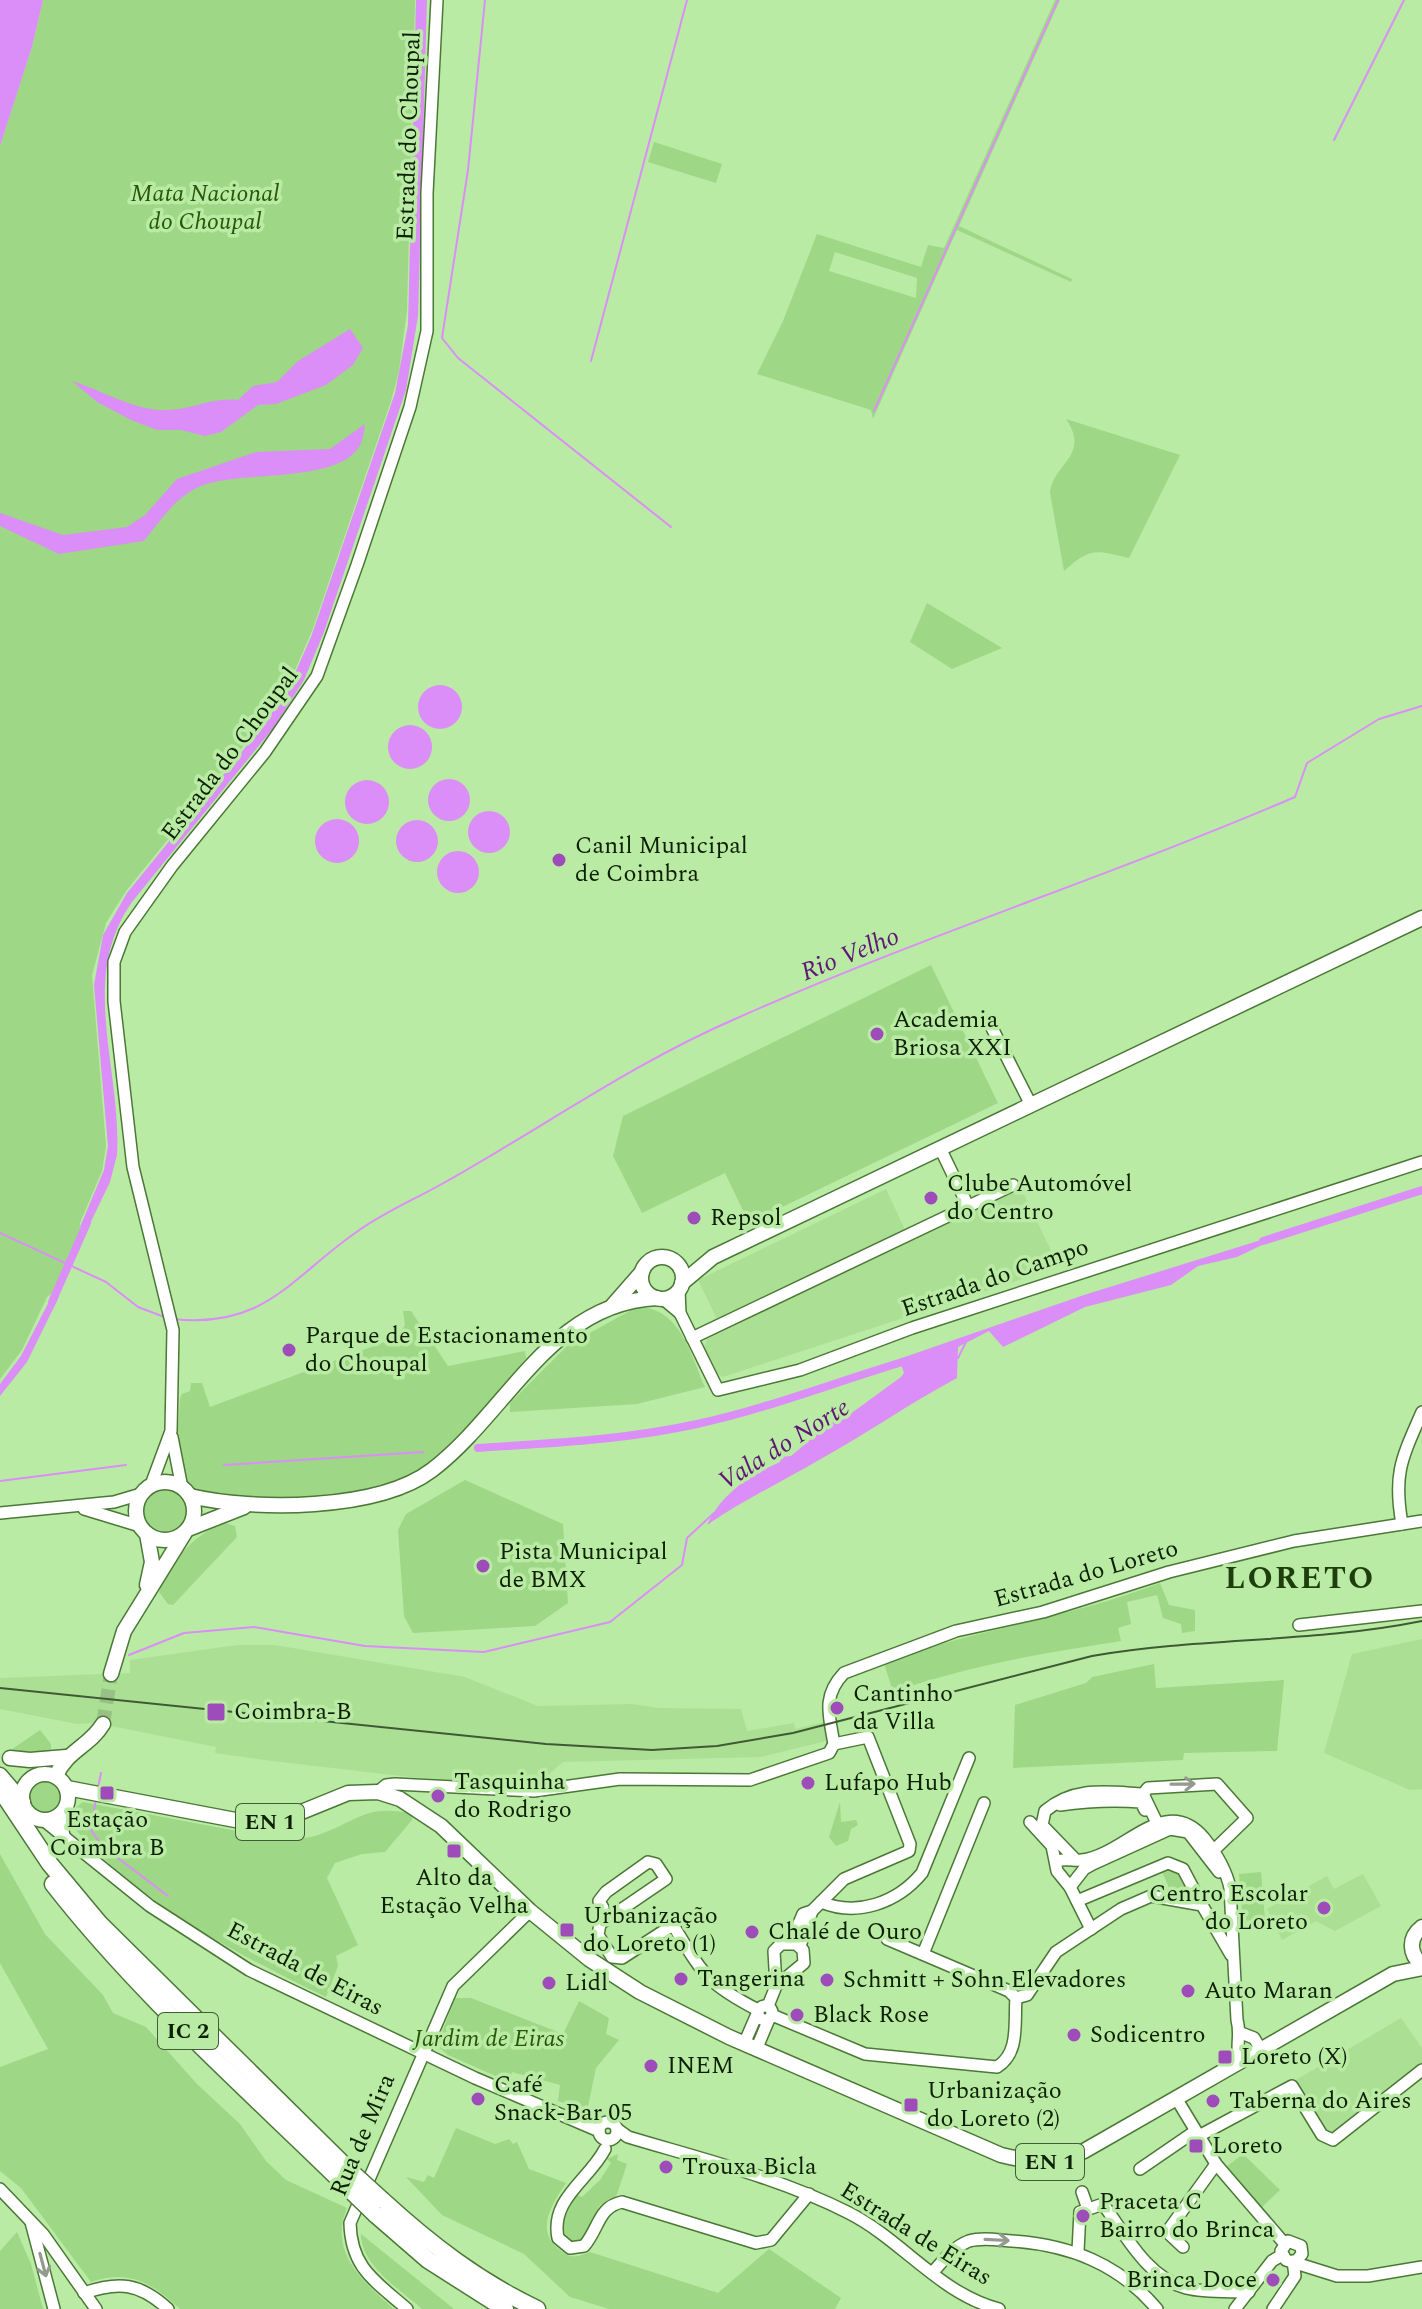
<svg xmlns="http://www.w3.org/2000/svg" width="1422" height="2309" viewBox="0 0 1422 2309" font-family="Spectral,serif">
	<rect width="100%" height="100%" fill="#b9eba4"/>
	<g fill="#abe094">
		<path d="M1021 1188 1059 1267 723 1377 716 1373 704 1347 707 1339Z"/>
		<path d="M886 1189 906 1232 717 1319 698 1280Z"/>
		<path d="M1422 1639V1789L1410 1790 1324 1753 1352 1654Z"/>
		<path d="M237 1645H275L465 1677 538 1706 632 1704 659 1708 741 1709 747 1731 794 1723 795 1729 825 1722 826 1741 761 1757 563 1762 534 1787 409 1777 264 1760 215 1753 216 1747 96 1723 77 1724 0 1709V1678L130 1673V1660Z"/>
		<path d="M1363 1874 1381 1906 1335 1931 1316 1921 1282 1940 1267 1909 1327 1876 1334 1889Z"/>
		<path d="M1401 2018 1422 2048V2065L1335 2132H1327L1294 2081Z"/>
	</g>
	<g fill="#9ed786" fill-rule="evenodd">
		<path d="M43 0H415L407 310 399 371 391 401 312 631 291 679 254 733 126 891 106 923 92 975 106 1146 102 1171 80 1223V1232L54 1292 47 1297 22 1350 0 1379V146L32 47Z"/>
		<path d="M1055 0H1060L959 226 1072 279 1071 282 957 230 873 419 871 410 757 374 783 321 817 234 921 267 928 245 944 248ZM835 252 917 278 916 298 829 271Z"/>
		<path d="M654 142 722 164 716 183 648 162Z"/>
		<path d="M1066 419 1180 455 1129 558C1096 550 1090 547 1064 571L1050 493C1053 463 1091 456 1066 419Z"/>
		<path d="M927 603 1002 648 952 669 910 642Z"/>
		<path d="M931 965 998 1103 749 1223 725 1173 642 1213 613 1156 623 1116Z"/>
		<path d="M637 1307C680 1307 690 1353 705 1387L637 1404 510 1412V1403L568 1345Z"/>
		<path d="M403 1311H411L448 1366 525 1351 526 1358C490 1401 456 1451 406 1478 377 1495 205 1513 187 1483 173 1460 179 1424 180 1399L182 1394 190 1391 191 1383H202L210 1407 398 1337 405 1325Z"/>
		<path d="M465 1480 563 1524 568 1603 535 1626 413 1633 404 1616 398 1530 406 1514Z"/>
		<circle cx="166" cy="1512" r="24"/>
		<path d="M225 1523 235 1526 237 1537 173 1605 168 1604 159 1592C166 1565 197 1531 225 1523Z"/>
		<path d="M1160 1583 1169 1605 1195 1610V1631L1182 1633 1181 1624 1163 1618 1157 1595 1127 1602 1131 1624 1118 1628 1121 1641C1044 1653 966 1666 893 1692L884 1663C974 1629 1070 1618 1160 1583Z"/>
		<path d="M1154 1664 1156 1688 1284 1680 1277 1751 1184 1753 1183 1760 1013 1768 1015 1705 1086 1683 1092 1677Z"/>
		<path d="M40 1730 51 1744V1751L8 1752Z"/>
		<circle cx="46" cy="1798" r="16"/>
		<path d="M83 1802 274 1838C289 1838 303 1840 318 1835 356 1822 367 1803 412 1814V1820L385 1852 362 1854 335 1863 327 1878 358 1945 336 1956 338 1966 326 1997C235 1953 142 1905 74 1828L75 1808Z"/>
		<path d="M840 1802 841 1822 856 1820 858 1825 851 1829 848 1841 836 1846 829 1837Z"/>
		<path d="M0 1854 45 1934 103 1995 113 2013 146 2027 197 2084 240 2124 266 2161 286 2180 347 2208C328 2253 364 2282 394 2309H180C152 2283 129 2269 91 2282L21 2188 0 2171V2067L48 2049 0 1963Z"/>
		<path d="M1160 1867H1175L1196 1901 1168 1896 1166 1892 1170 1890Z"/>
		<path d="M1261 1872 1265 1919 1243 1921 1239 1874Z"/>
		<path d="M455 1998H471L563 2034 579 2001 609 2018 606 2034 619 2040 596 2068 587 2111 558 2101 560 2085 512 2072 509 2082 448 2055 437 2046Z"/>
		<path d="M456 2128 495 2144 509 2139 513 2144 517 2142 529 2169 566 2183C552 2204 534 2231 560 2250 570 2259 578 2257 590 2252L718 2293 769 2249 841 2298 835 2309H609L570 2297 524 2254 442 2215 406 2177 424 2182 428 2175 434 2178Z"/>
		<path d="M618 2154 617 2160 627 2164 616 2197 599 2206 590 2232 581 2242H571L560 2228 564 2214 577 2195 582 2197 600 2180 611 2163 607 2159Z"/>
		<path d="M1243 2154 1280 2190 1261 2208 1226 2167Z"/>
		<path d="M17 2232 31 2264 43 2309H0V2251Z"/>
		<path d="M361 2234 454 2309H422C400 2289 361 2266 361 2234Z"/>
	</g>
	<g fill="#db8ef7">
		<path d="M0 0H43L32 47 0 146Z"/>
		<path d="M416 0H427L418 316 406 390 324 632 304 680 274 727 132 902C78 979 122 1070 117 1155L110 1182 85 1234 80 1227 104 1170 108 1146 94 985 103 935 127 893 266 722 292 680 311 637 395 393 408 325Z"/>
		<path d="M350 329 363 348 353 365 326 385 276 404 258 405 221 432 205 436 181 430H157L131 420 97 402 72 381C104 391 136 412 169 410 193 409 213 397 238 400L253 386 277 382 298 361Z"/>
		<path d="M365 424C364 431 363 441 359 447 335 484 241 470 201 486 175 497 161 520 144 541L59 554 0 526V513L63 535 127 527 145 515 177 479 256 452 330 449Z"/>
		<circle cx="440" cy="707" r="22"/>
		<circle cx="410" cy="747" r="22"/>
		<circle cx="449" cy="800" r="21"/>
		<circle cx="367" cy="802" r="22"/>
		<circle cx="489" cy="832" r="21"/>
		<circle cx="337" cy="841" r="22"/>
		<circle cx="417" cy="841" r="21"/>
		<circle cx="458" cy="872" r="21"/>
		<path d="M1261 1240 1262 1245 1237 1257 1198 1266 1171 1285 1085 1307 1003 1347 989 1331 958 1347 957 1378C910 1403 866 1434 819 1460 781 1482 744 1500 707 1525 722 1493 749 1476 780 1462L781 1457 791 1456 836 1418 842 1420 901 1377 904 1373 899 1359 1084 1295Z"/>
		<path d="M54 1292 59 1293 58 1299 27 1362 0 1396V1384L21 1356Z"/>
	</g>
	<g fill="none" stroke-linecap="round" stroke-linejoin="round">
		<g stroke="#db8ef7" stroke-width="2">
			<path d="M485 0 468 170 442 338 458 358 671 527"/>
			<path d="M1334 140 1404 0"/>
			<path d="M591 361 687 0"/>
			<path d="M874 411 1058 0"/>
			<path d="M0 1233 106 1282 138 1307 167 1318"/>
			<path d="M173 1319C266 1329 291 1277 358 1231 383 1213 413 1200 440 1185 539 1130 631 1064 735 1019 919 937 1111 876 1295 797L1307 763 1379 719 1422 706"/>
			<path d="M958 1358 966 1342"/>
			<path d="M224 1465 423 1452"/>
			<path d="M0 1481 126 1465"/>
			<path d="M129 1655 184 1633 254 1627 365 1646 484 1652 610 1622 682 1565 687 1538 714 1513"/>
			<path d="M98 1788 101 1773"/>
			<path d="M96 1798 91 1830 102 1846 168 1896"/>
		</g>
		<g stroke="#db8ef7" stroke-width="8">
			<path d="M1263 1241 1422 1190"/>
			<path d="M52 1302 87 1223"/>
			<path d="M478 1448C552 1443 625 1440 697 1424 770 1408 838 1381 909 1360"/>
		</g>
		<path stroke="#97c284" stroke-width="14" stroke-dasharray="14 7" stroke-linecap="butt" d="M103 1724 111 1674"/>
		<defs>
			<g id="minor">
				<path d="M991 1026 1031 1105"/>
				<path d="M940 1148 968 1206"/>
				<path d="M679 1290 680 1313 718 1390 800 1370 912 1328 1422 1162"/>
				<path d="M662 1298 680 1313"/>
				<path d="M692 1338 1013 1185"/>
				<path d="M172 1437 182 1488"/>
				<path d="M151 1485 171 1431 173 1330 133 1167 114 1001V962L125 932 172 866 265 752 317 676 357 565 410 407 427 331V193L437 0"/>
				<path d="M84 1509 140 1526"/>
				<path d="M0 1513 114 1502 141 1494"/>
				<path d="M1402 1524C1393 1473 1402 1458 1422 1412"/>
				<path d="M1299 1625 1422 1611"/>
				<path d="M834 1744C829 1715 822 1696 844 1673L956 1631 1043 1612 1169 1572 1294 1541 1422 1521"/>
				<path d="M378 1792 386 1785 395 1784 534 1791 620 1779 750 1780 829 1753 834 1744 868 1737 910 1844 909 1851 844 1879 812 1911 803 1914 791 1942"/>
				<path d="M1060 1805C1088 1801 1113 1800 1141 1802L1145 1810"/>
				<path d="M60 1814 64 1836"/>
				<path d="M42 1819 150 1906 249 1970 475 2078 599 2131"/>
				<path d="M1030 1822 1052 1846 1057 1871 1070 1887 1091 1929"/>
				<path d="M1158 1825 1143 1794 1148 1788 1217 1784 1247 1818 1214 1850"/>
				<path d="M1074 1858 1042 1825 1045 1811C1075 1786 1107 1792 1143 1794"/>
				<path d="M1057 1861C1066 1858 1073 1861 1082 1860 1125 1855 1165 1792 1204 1838 1216 1853 1226 1869 1230 1888L1237 2020C1241 2034 1236 2044 1239 2060"/>
				<path d="M1070 1887 1084 1869 1093 1864 1170 1829 1188 1832 1219 1872"/>
				<path d="M1077 1901 1168 1863 1183 1869 1202 1905"/>
				<path d="M821 1902C857 1917 897 1903 922 1873L969 1758"/>
				<path d="M603 1908 599 1901 606 1892 648 1862 656 1864 666 1879 600 1924 598 1935 612 1957 622 1958 673 1925C703 1974 706 1983 758 2010"/>
				<path d="M800 1946 812 1911"/>
				<path d="M923 1954 984 1803"/>
				<path d="M1016 1998 1027 1995 1056 1952 1121 1909 1151 1896 1202 1905 1231 1955"/>
				<circle cx="765" cy="2013" r="7"/>
				<path d="M768 2006 776 1986 804 1963 803 1950 796 1944H781L774 1951 776 1986"/>
				<path d="M772 2015 865 2054 997 2067C1020 2053 1014 2023 1016 1998L1009 1991 887 1939"/>
				<path d="M1241 2033 1254 2038 1260 2048"/>
				<path d="M744 2044 757 2014"/>
				<path d="M756 2050 769 2019"/>
				<path d="M1176 2098 1216 2164 1284 2243"/>
				<circle cx="608" cy="2131" r="9"/>
				<path d="M617 2129 628 2137C702 2159 780 2178 849 2213 902 2240 940 2294 999 2309"/>
				<path d="M1197 2137 1292 2086 1322 2135 1333 2140 1422 2070"/>
				<path d="M605 2149C589 2180 550 2199 558 2238L570 2248 584 2246C599 2229 598 2207 622 2202L756 2243 771 2240 809 2194"/>
				<path d="M1140 2169 1194 2132"/>
				<path d="M0 2189 43 2234 96 2309"/>
				<path d="M1082 2192 1088 2209"/>
				<path d="M31 2222 54 2309"/>
				<path d="M1183 2247 1167 2232 1216 2164"/>
				<path d="M1078 2251 1080 2212 1103 2204C1125 2234 1147 2278 1186 2288 1205 2293 1229 2291 1249 2292"/>
				<path d="M1297 2260 1302 2254 1301 2246 1288 2241 1281 2251 1286 2260 1337 2276H1368L1422 2267"/>
				<path d="M932 2273C943 2261 953 2247 969 2241 982 2237 998 2240 1012 2241 1070 2245 1119 2264 1157 2309"/>
				<path d="M84 2293C119 2281 140 2283 168 2309"/>
				<path d="M407 2309C375 2281 351 2268 350 2223L453 1986 530 1911"/>
				<path d="M1235 2309 1272 2261 1282 2255"/>
				<path d="M1273 2309 1295 2276 1293 2261"/>
			</g>
			<g id="major">
				<circle cx="662" cy="1278" r="21"/>
				<path d="M682 1283 713 1257 1422 918"/>
				<path d="M613 1305 642 1272"/>
				<circle cx="165" cy="1511" r="29"/>
				<path d="M190 1496C253 1511 378 1511 432 1470 508 1412 550 1303 657 1298"/>
				<path d="M188 1529 244 1507"/>
				<path d="M147 1585 152 1562 147 1534"/>
				<path d="M111 1674 124 1631 184 1534"/>
				<path d="M10 1758 30 1760 66 1757"/>
				<circle cx="45" cy="1797" r="23"/>
				<path d="M0 1775 23 1802"/>
				<path d="M56 1776C66 1751 90 1746 103 1724"/>
				<path d="M67 1788 251 1823 284 1819 348 1793 378 1792 400 1799 441 1826 530 1911 589 1959 640 1992 729 2037 1001 2155C1032 2163 1054 2163 1084 2151L1393 1974 1422 1968"/>
				<path d="M1422 1927C1408 1938 1409 1954 1422 1965"/>
			</g>
			<g id="highway">
				<path d="M0 1789 50 1864 100 1924 349 2170"/>
				<path d="M53 1884C138 1993 244 2086 344 2184"/>
				<path d="M382 2200C430 2244 478 2281 537 2309"/>
				<path d="M375 2214 428 2260 505 2309"/>
			</g>
		</defs>
		<use href="#minor" stroke="#4b7836" stroke-width="14"/>
		<use href="#major" stroke="#4b7836" stroke-width="17"/>
		<use href="#highway" stroke="#4b7836" stroke-width="19"/>
		<use href="#minor" stroke="#fff" stroke-width="11"/>
		<use href="#major" stroke="#fff" stroke-width="14"/>
		<use href="#highway" stroke="#fff" stroke-width="16"/>
		<path stroke="#3e5a33" stroke-width="2" d="M0 1688 546 1744 652 1750 717 1746 793 1733 1092 1656C1201 1637 1314 1643 1422 1621"/>
		<defs>
			<g id="highway-bridge">
				<path d="M349 2170 382 2200"/>
				<path d="M344 2184 375 2214"/>
			</g>
		</defs>
		<use href="#highway-bridge" stroke="#4b7836" stroke-width="19" stroke-linecap="butt"/>
		<use href="#highway-bridge" stroke="#fff" stroke-width="16"/>
	</g>
	<defs><path id="oneway-shaft" d="M-6 0H5M1.5-3L5.5 0L1.5 3" fill="none" stroke-width="1.6" stroke-linecap="round" stroke-linejoin="round" transform="scale(2)"/></defs>
	<g stroke="#929b8e">
		<use href="#oneway-shaft" transform="translate(1183 1784) rotate(-1)"/>
		<use href="#oneway-shaft" transform="translate(997 2240) rotate(3)"/>
		<use href="#oneway-shaft" transform="translate(43 2265) rotate(75)"/>
	</g>
	<g fill="#9f4cbb" stroke="#b9eba4" stroke-width="3">
		<circle cx="559" cy="860" r="8"/>
		<circle cx="877" cy="1034" r="8"/>
		<circle cx="931" cy="1198" r="8"/>
		<circle cx="694" cy="1218" r="8"/>
		<circle cx="289" cy="1350" r="8"/>
		<circle cx="483" cy="1566" r="8"/>
		<circle cx="837" cy="1708" r="8"/>
		<rect x="206" y="1702" width="20" height="20" rx="4"/>
		<circle cx="808" cy="1783" r="8"/>
		<rect x="99" y="1785" width="16" height="16" rx="4"/>
		<circle cx="438" cy="1796" r="8"/>
		<rect x="446" y="1843" width="16" height="16" rx="4"/>
		<circle cx="1324" cy="1908" r="8"/>
		<rect x="559" y="1922" width="16" height="16" rx="4"/>
		<circle cx="752" cy="1932" r="8"/>
		<circle cx="681" cy="1979" r="8"/>
		<circle cx="827" cy="1980" r="8"/>
		<circle cx="549" cy="1983" r="8"/>
		<circle cx="1188" cy="1991" r="8"/>
		<circle cx="797" cy="2015" r="8"/>
		<circle cx="1074" cy="2035" r="8"/>
		<rect x="1217" y="2049" width="16" height="16" rx="4"/>
		<circle cx="651" cy="2066" r="8"/>
		<circle cx="478" cy="2099" r="8"/>
		<circle cx="1213" cy="2101" r="8"/>
		<rect x="903" y="2097" width="16" height="16" rx="4"/>
		<rect x="1188" y="2138" width="16" height="16" rx="4"/>
		<circle cx="666" cy="2167" r="8"/>
		<circle cx="1083" cy="2216" r="8"/>
		<circle cx="1273" cy="2280" r="8"/>
	</g>
	<g text-anchor="middle" dominant-baseline="central" stroke-width="7" stroke-linejoin="round" paint-order="stroke">
		<g fill="#b9eba4" stroke="#415d35" stroke-width="2">
			<rect x="236" y="1804" width="68" height="36" rx="6"/>
			<rect x="158" y="2013" width="60" height="36" rx="6"/>
			<rect x="1016" y="2144" width="68" height="36" rx="6"/>
		</g>
		<g font-size="22" font-weight="bold" fill="#0d2005">
			<text x="270" y="1822">EN 1</text>
			<text x="188" y="2031">IC 2</text>
			<text x="1050" y="2162">EN 1</text>
		</g>
		<g font-size="24" fill="#0d2005" stroke="#b9eba4">
			<text transform="translate(409 136) rotate(-88)">Estrada do Choupal</text>
			<text transform="translate(230 754) rotate(-53)">Estrada do Choupal</text>
			<text transform="translate(995 1278) rotate(-19)">Estrada do Campo</text>
			<text transform="translate(1086 1574) rotate(-16)">Estrada do Loreto</text>
			<text transform="translate(305 1969) rotate(28)">Estrada de Eiras</text>
			<text transform="translate(363 2135) rotate(-67)">Rua de Mira</text>
			<text transform="translate(916 2234) rotate(32)">Estrada de Eiras</text>
		</g>
		<g font-size="24" font-style="italic" fill="#275707" stroke="#b9eba4">
			<text x="205" y="194">Mata Nacional<tspan x="205" dy="28">do Choupal</tspan></text>
			<text x="489" y="2039">Jardim de Eiras</text>
		</g>
		<g font-size="24" fill="#0d2005" stroke="#b9eba4" text-anchor="start">
			<text x="575" y="846">Canil Municipal<tspan x="575" dy="28">de Coimbra</tspan></text>
			<text x="893" y="1020">Academia<tspan x="893" dy="28">Briosa XXI</tspan></text>
			<text x="947" y="1184">Clube Automóvel<tspan x="947" dy="28">do Centro</tspan></text>
			<text x="710" y="1218">Repsol</text>
			<text x="305" y="1336">Parque de Estacionamento<tspan x="305" dy="28">do Choupal</tspan></text>
			<text x="499" y="1552">Pista Municipal<tspan x="499" dy="28">de BMX</tspan></text>
			<text x="853" y="1694">Cantinho<tspan x="853" dy="28">da Villa</tspan></text>
			<text x="234" y="1712">Coimbra-B</text>
			<text x="454" y="1782">Tasquinha<tspan x="454" dy="28">do Rodrigo</tspan></text>
			<text x="824" y="1783">Lufapo Hub</text>
			<text x="107" y="1820" text-anchor="middle">Estação<tspan x="107" dy="28">Coimbra B</tspan></text>
			<text x="454" y="1878" text-anchor="middle">Alto da<tspan x="454" dy="28">Estação Velha</tspan></text>
			<text x="1308" y="1894" text-anchor="end">Centro Escolar<tspan x="1308" dy="28">do Loreto</tspan></text>
			<text x="583" y="1916">Urbanização<tspan x="583" dy="28">do Loreto (1)</tspan></text>
			<text x="768" y="1932">Chalé de Ouro</text>
			<text x="697" y="1979">Tangerina</text>
			<text x="843" y="1980">Schmitt + Sohn Elevadores</text>
			<text x="565" y="1983">Lidl</text>
			<text x="1204" y="1991">Auto Maran</text>
			<text x="813" y="2015">Black Rose</text>
			<text x="1090" y="2035">Sodicentro</text>
			<text x="1241" y="2057">Loreto (X)</text>
			<text x="667" y="2066">INEM</text>
			<text x="494" y="2085">Café<tspan x="494" dy="28">Snack-Bar 05</tspan></text>
			<text x="927" y="2091">Urbanização<tspan x="927" dy="28">do Loreto (2)</tspan></text>
			<text x="1229" y="2101">Taberna do Aires</text>
			<text x="1212" y="2146">Loreto</text>
			<text x="682" y="2167">Trouxa Bicla</text>
			<text x="1099" y="2202">Praceta C<tspan x="1099" dy="28">Bairro do Brinca</tspan></text>
			<text x="1257" y="2280" text-anchor="end">Brinca Doce</text>
		</g>
		<g font-size="26" font-style="italic" fill="#5f1675" stroke="#b9eba4">
			<text transform="translate(850 954) rotate(-22)">Rio Velho</text>
			<text transform="translate(784 1444) rotate(-32)">Vala do Norte</text>
		</g>
		<g font-size="32" font-weight="bold" letter-spacing="2" fill="#1e3e0b" stroke="#b9eba4">
			<text x="1300" y="1578">LORETO</text>
		</g>
	</g>
</svg>
